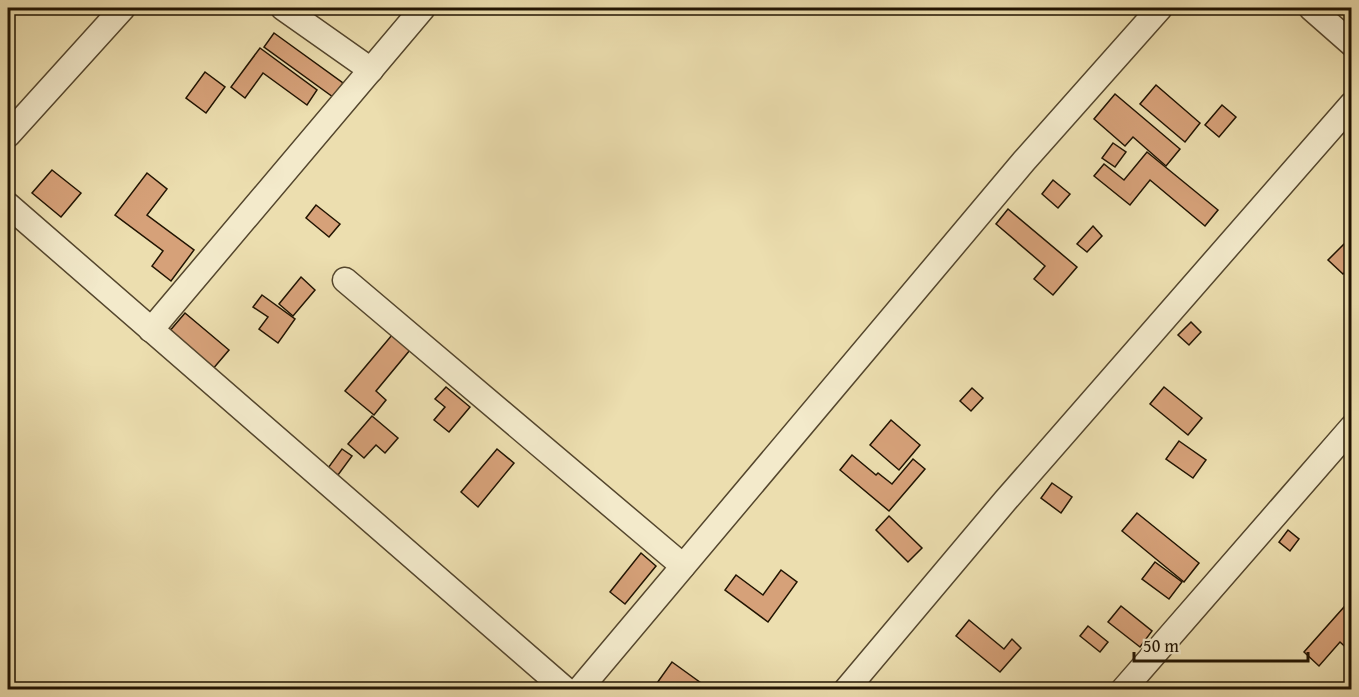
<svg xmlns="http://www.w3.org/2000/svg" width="1359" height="697" viewBox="0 0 1359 697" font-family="'Gentium Book Plus',serif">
	<rect width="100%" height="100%" fill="#ecdeaf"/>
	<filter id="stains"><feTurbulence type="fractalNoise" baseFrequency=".00333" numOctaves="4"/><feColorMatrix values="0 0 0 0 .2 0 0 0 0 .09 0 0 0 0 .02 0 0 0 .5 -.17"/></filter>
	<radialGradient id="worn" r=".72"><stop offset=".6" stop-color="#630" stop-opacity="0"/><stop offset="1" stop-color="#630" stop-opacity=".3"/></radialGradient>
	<g fill="#d6a179" stroke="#211402" stroke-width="1.5">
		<path d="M274 33 343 83 333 97 264 47Z"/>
		<path d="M260 48 317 90 307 105 263 73 245 98 231 87Z"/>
		<path d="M205 72 225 87 206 113 186 98Z"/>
		<path d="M1156 85 1200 123 1185 142 1140 104Z"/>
		<path d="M1115 94 1180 149 1166 166 1133 137 1125 146 1094 119Z"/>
		<path d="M1222 105 1236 117 1219 137 1205 125Z"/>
		<path d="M1113 143 1126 152 1115 167 1102 158Z"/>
		<path d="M1147 152 1218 210 1205 226 1150 180 1130 205 1094 176 1104 164 1124 180Z"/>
		<path d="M52 170 81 193 61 217 32 193Z"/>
		<path d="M147 173 167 189 147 215 194 250 171 281 152 266 163 251 115 215Z"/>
		<path d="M1053 180 1070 194 1058 208 1042 194Z"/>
		<path d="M316 205 340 224 329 237 306 218Z"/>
		<path d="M1008 209 1077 267 1053 295 1034 279 1045 266 996 224Z"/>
		<path d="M1093 226 1102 236 1087 252 1077 244Z"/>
		<path d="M1352 236V266L1343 274 1328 260Z"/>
		<path d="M301 277 315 290 293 316 279 304Z"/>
		<path d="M262 295 295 319 278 343 259 329 268 317 253 307Z"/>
		<path d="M185 313 229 350 212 370 168 333Z"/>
		<path d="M1191 322 1201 332 1189 345 1178 335Z"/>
		<path d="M392 335 410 350 376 391 386 400 374 415 345 391Z"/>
		<path d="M446 387 470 407 449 432 434 420 445 407 435 399Z"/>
		<path d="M1164 387 1202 418 1188 435 1150 404Z"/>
		<path d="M972 388 983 398 971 411 960 401Z"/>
		<path d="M372 416 398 438 385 453 376 445 364 458 348 444Z"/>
		<path d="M891 420 920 445 899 470 870 445Z"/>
		<path d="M1179 441 1206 460 1193 478 1166 459Z"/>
		<path d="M342 449 352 456 338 475 328 468Z"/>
		<path d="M497 449 514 463 478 507 461 492Z"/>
		<path d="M852 455 876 475 878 473 892 484 913 459 925 469 889 511 840 470Z"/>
		<path d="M1052 483 1072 497 1061 513 1041 498Z"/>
		<path d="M1137 513 1199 563 1184 582 1122 531Z"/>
		<path d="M889 516 922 548 908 562 876 530Z"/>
		<path d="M1288 530 1299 539 1290 551 1279 542Z"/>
		<path d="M641 553 656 566 625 604 610 592Z"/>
		<path d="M1155 562 1182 582 1169 599 1142 579Z"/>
		<path d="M781 570 797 582 768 622 725 590 736 575 763 595Z"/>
		<path d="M1352 598V653L1340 642 1319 666 1304 652Z"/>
		<path d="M1121 606 1152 631 1140 647 1108 622Z"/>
		<path d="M969 620 1004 649 1012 639 1021 648 1000 672 956 636Z"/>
		<path d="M1088 626 1108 642 1100 652 1080 636Z"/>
		<path d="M672 662 708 688 707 690H652Z"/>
	</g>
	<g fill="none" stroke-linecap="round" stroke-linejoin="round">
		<defs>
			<g id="minor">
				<path d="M283 8 371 70"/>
				<path d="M1311 8 1352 44"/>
				<path d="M8 135 123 8"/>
				<path d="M8 205 566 690"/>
				<path d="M345 280 683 566"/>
				<path d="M151 330 423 8"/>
				<path d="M579 690 1024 161 1160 8"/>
				<path d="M846 690 1005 501 1352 104"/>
				<path d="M1123 690 1352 427"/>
			</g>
		</defs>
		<use href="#minor" stroke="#54462d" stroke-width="27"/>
		<use href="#minor" stroke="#f3eacb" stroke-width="24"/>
	</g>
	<rect width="1359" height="697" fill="none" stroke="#ecdeaf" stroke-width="30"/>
	<rect x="9" y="9" width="1341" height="679" fill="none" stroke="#211402" stroke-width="3"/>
	<rect x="15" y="15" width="1329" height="667" fill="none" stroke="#211402" stroke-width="1.5"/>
	<path d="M1134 652v9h174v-9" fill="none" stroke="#211402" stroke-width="3"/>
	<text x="1143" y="652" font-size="18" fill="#211402" stroke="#f3eacb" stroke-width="4.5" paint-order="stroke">50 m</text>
	<rect width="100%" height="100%" filter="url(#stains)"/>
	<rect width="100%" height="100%" fill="url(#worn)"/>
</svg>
